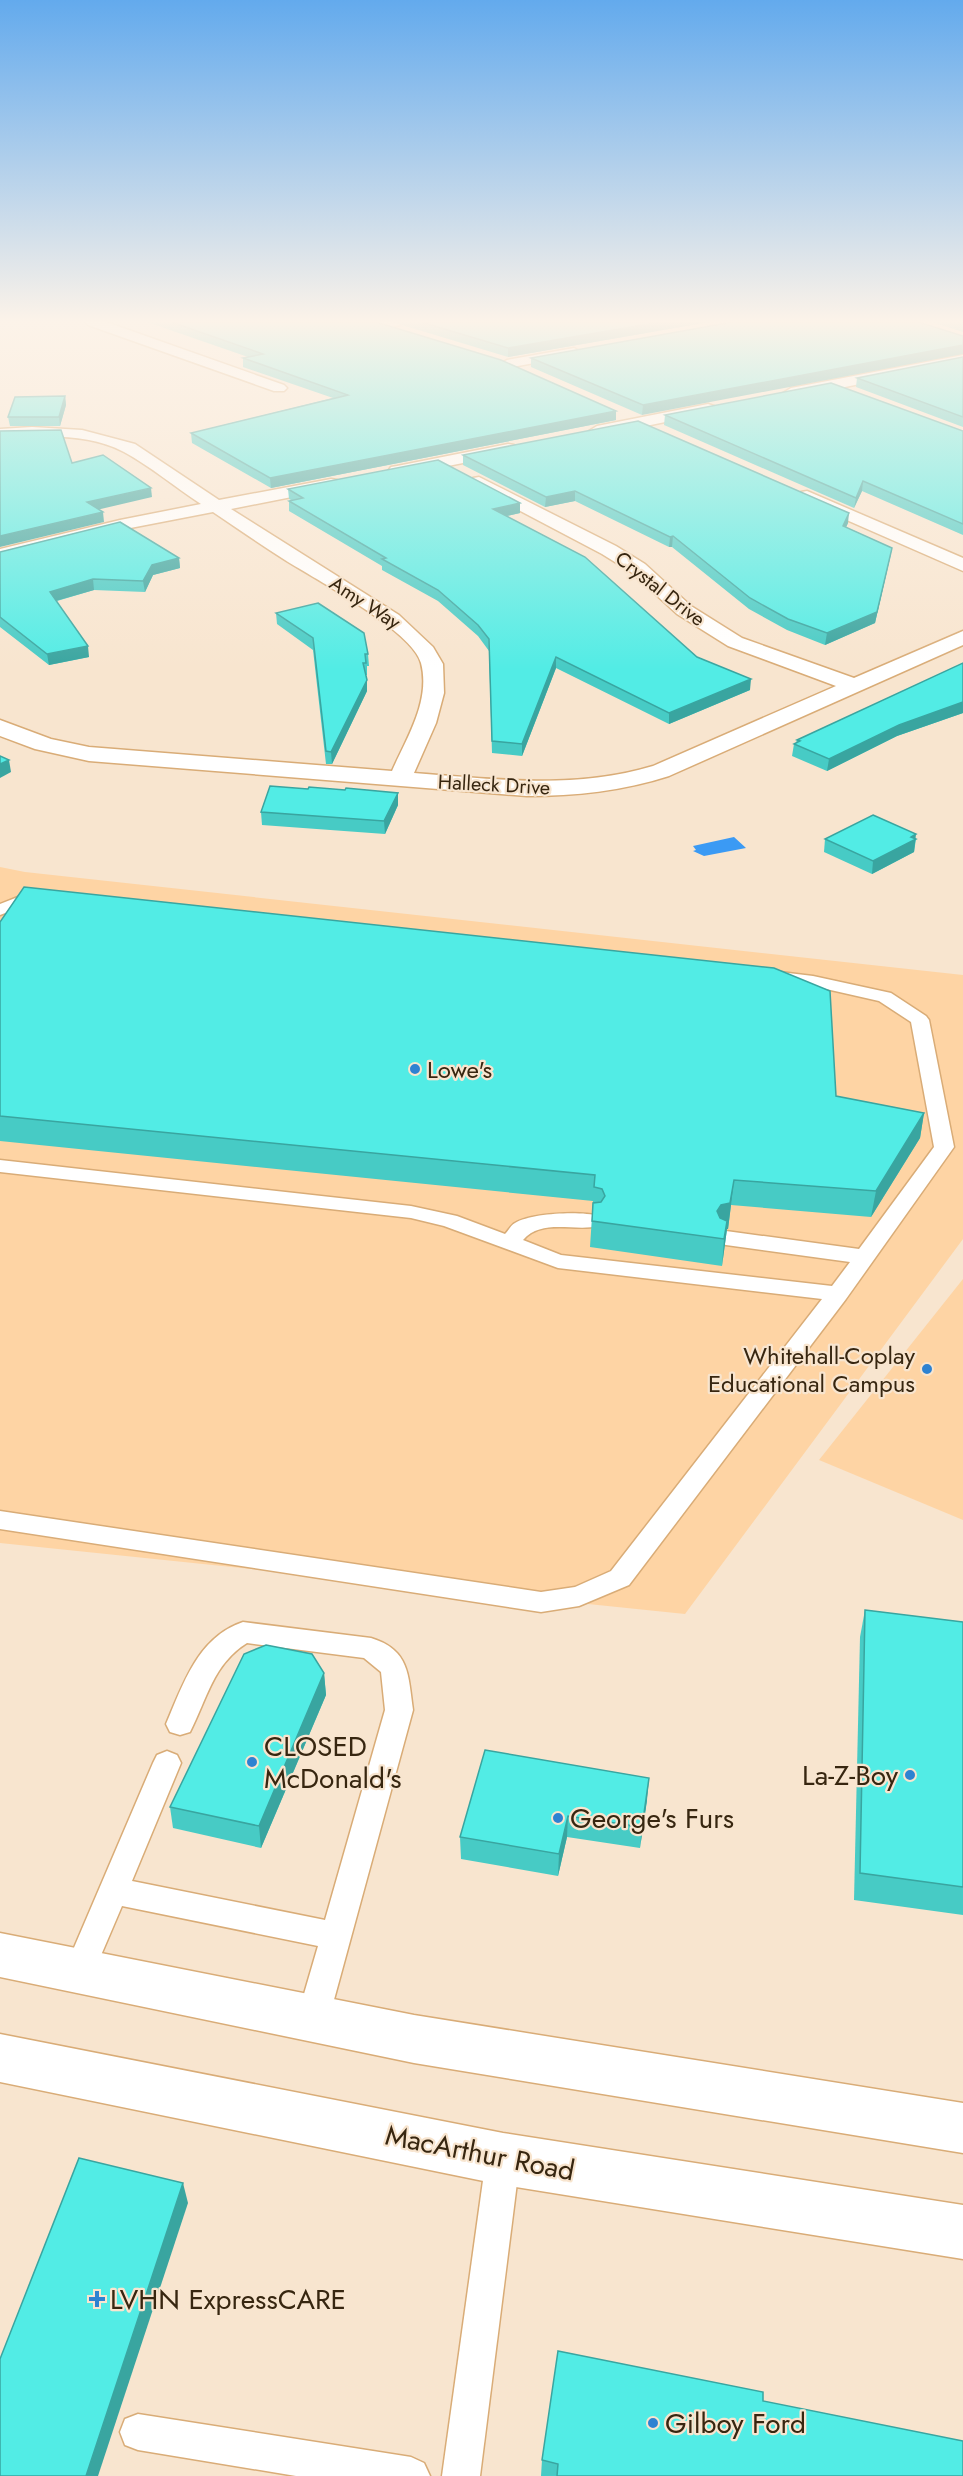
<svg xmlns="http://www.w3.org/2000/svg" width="963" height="2476" viewBox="0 0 963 2476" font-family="Jost,sans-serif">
	<rect width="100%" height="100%" fill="#f8e5cf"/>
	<g fill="#fed4a4">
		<path d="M0 867 25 872 963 975V1239L685 1614 0 1543Z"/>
		<path d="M963 1279V1520L819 1460Z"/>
	</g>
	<path fill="#3b9af4" d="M734 837 746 848 704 856 693 851 696 850 693 846Z"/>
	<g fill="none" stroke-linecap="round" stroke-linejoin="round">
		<defs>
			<g id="service">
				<path d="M40 896 46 897 48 901 46 905 21 907 0 915V904L18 897Z"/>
				<path d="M772 971 813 976 891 993 926 1016 929 1020 954 1147 846 1299 629 1585 579 1606 541 1612 0 1529V1511L541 1592 575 1587 611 1571 822 1299 558 1268 444 1226 411 1218 0 1172V1160L411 1206 457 1216 505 1234C508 1231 511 1225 515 1223 532 1213 580 1211 599 1216L602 1221 599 1226C574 1232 542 1218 523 1240L561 1255 832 1286 850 1262 726 1245 719 1243 716 1238 719 1233 726 1231 859 1249 934 1147 911 1022 879 1001 813 986 766 980 763 976 766 972Z"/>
				<path d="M243 1622 371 1638C410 1650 408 1675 413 1710L329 2018 324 2028 313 2033 302 2028 297 2018 318 1946 122 1906 90 1981 79 1985 68 1981 64 1971 153 1763 157 1755 167 1751 177 1755 181 1763 132 1881 325 1920 385 1710 381 1672 364 1658 247 1643C213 1664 207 1699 190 1732L180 1735 170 1732 166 1724C183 1684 198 1637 243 1622Z"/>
				<path d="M503 2142 515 2147 520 2159 480 2476H442L486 2159 491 2147Z"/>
				<path d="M138 2414 411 2457 424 2463 430 2476H296L138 2450 125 2445 120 2432 125 2419Z"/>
			</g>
			<g id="minor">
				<path d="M86 322H106L284 385 287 388 284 391H274L88 325Z"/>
				<path d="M378 322H402L400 325 382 329 375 325Z"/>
				<path d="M574 348 581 352 579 355 507 368 500 364 507 360Z"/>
				<path d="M963 355V363L791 398 783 393 791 388Z"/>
				<path d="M708 404 714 406 716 409 714 412 597 436 589 431 597 426Z"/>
				<path d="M32 427 82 430 135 444 219 500 331 479 337 480 340 484 337 488 231 509 399 615 433 647 443 664 444 693 436 723 414 773C495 779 574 790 653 766L836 686 728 646 677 614 631 572 602 554 473 486 470 482 473 478 479 477 616 546 645 564 691 606 742 638 854 678 963 631V645L669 776C622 791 576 796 527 796L89 761 35 749 0 736V720L51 739 89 747 392 771C406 739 431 701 421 663 413 631 315 579 285 560 261 545 237 528 213 512L120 530 0 561V549L120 520 201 504C175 487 150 466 124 452 87 432 39 436 0 439V429Z"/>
				<path d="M508 444 514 445 516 449 514 453 397 476 391 475 388 471 391 467 397 466Z"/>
				<path d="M807 491 963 558V571L801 500 798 496 801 492Z"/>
			</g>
			<g id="trunk">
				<path d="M0 1933 414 2015 963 2103V2153L414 2063 0 1977Z"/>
				<path d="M0 2034 503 2133 963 2205V2259L503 2185 0 2082Z"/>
			</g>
		</defs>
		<use href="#service" stroke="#d9ac77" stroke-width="3"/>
		<use href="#minor" stroke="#d9ac77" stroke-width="3"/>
		<use href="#trunk" stroke="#d9ac77" stroke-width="3"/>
		<use href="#service" fill="#fff" fill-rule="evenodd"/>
		<use href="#minor" fill="#fff" fill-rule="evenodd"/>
		<use href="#trunk" fill="#fff" fill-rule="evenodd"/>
	</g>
	<g fill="#47cbc5">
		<path d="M147 322H376L616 411V420L271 488 192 443 191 433 333 398 243 367V358L248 357Z"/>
		<path d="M392 322H709L508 357Z"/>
		<path d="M733 322 642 415 531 367V358Z"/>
		<path d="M932 322H963V332Z"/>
		<path d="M963 357V427L856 387 857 378Z"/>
		<path d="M65 396 66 405 60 426H10L8 417Z"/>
		<path d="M665 415 963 431V535L862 491 854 508 664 425Z"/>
		<path d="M463 455 848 523 846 527 892 548 890 558 875 623 825 645 787 630 749 609 672 547H669L575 501 545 507 463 465Z"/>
		<path d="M288 489 520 513 507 516 697 657 750 690 669 724 556 668 522 756 492 753 489 651 478 636 438 601 382 570V566L289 511V501L291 500 289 499Z"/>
		<path d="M0 552 179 558 180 568 153 575 145 592 94 590 57 601 89 657 49 665 0 627Z"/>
		<path d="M276 613 368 654 369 666H367V675H366L367 691 332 764H326L313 650 277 624Z"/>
		<path d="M963 663V713L897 736 827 771 792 756 794 744 796 743 797 740Z"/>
		<path d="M308 789 398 793V805L385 834 262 825 261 812Z"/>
		<path d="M825 839H916L914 852 872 874 824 852Z"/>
		<path d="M0 922 836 1096 924 1113 920 1138 871 1217 731 1205 728 1229H727L722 1266 590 1247 593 1201 0 1141Z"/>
		<path d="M865 1610 963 1622V1915L854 1900 860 1637Z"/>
		<path d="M324 1673 326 1695 261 1848 173 1828 170 1807Z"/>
		<path d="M647 1800 640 1848 567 1837 558 1876 461 1859 460 1837Z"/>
		<path d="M763 2401 963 2476H541L542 2460Z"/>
	</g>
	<g fill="#39a5a0">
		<path d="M660 322H709L508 357V348Z"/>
		<path d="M963 345V354L642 415 643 405Z"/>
		<path d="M65 396 66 405 60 426 59 417Z"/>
		<path d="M616 411V420L271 488 270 478Z"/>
		<path d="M863 481 862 491 854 508 856 498Z"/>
		<path d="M151 488 152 497 88 512 87 502Z"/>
		<path d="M575 491V501L545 507 546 497Z"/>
		<path d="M520 503V513L493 519V509Z"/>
		<path d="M103 512 104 522 0 547V536Z"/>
		<path d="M849 513 848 523 842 536 843 526Z"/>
		<path d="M673 536 672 547H669L670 537Z"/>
		<path d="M892 548 890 558 875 623 825 645 827 633Z"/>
		<path d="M179 558 180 568 153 575 145 592 143 581 152 565Z"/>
		<path d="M93 579 94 590 52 602 50 592Z"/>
		<path d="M88 646 89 657 49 665 47 654Z"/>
		<path d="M556 657V668L522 756V744Z"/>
		<path d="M751 679 750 690 669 724V713Z"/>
		<path d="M367 680V691L332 764 331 752Z"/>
		<path d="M963 702V713L897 736 827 771 829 759 899 725Z"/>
		<path d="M9 760 11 772 0 778V764Z"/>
		<path d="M398 793V805L385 834 384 821Z"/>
		<path d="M916 834 914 852 872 874 873 861Z"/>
		<path d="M924 1113 920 1138 871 1217 876 1191Z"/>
		<path d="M734 1180 731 1205 728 1229H727L722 1266 724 1239 718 1231 717 1211Z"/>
		<path d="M324 1673 326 1695 261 1848 259 1826Z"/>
		<path d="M649 1778 647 1800 640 1848 642 1827Z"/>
		<path d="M568 1816 567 1837 558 1876 559 1854Z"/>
		<path d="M183 2183 188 2203 98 2476H86Z"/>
	</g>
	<g fill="#52ece5" stroke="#39a5a0" stroke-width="1.5">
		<path d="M171 322H376L501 360 616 411 270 478 191 433 348 395 243 358 263 354Z"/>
		<path d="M421 322H660L508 348Z"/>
		<path d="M733 322H918L963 336V345L643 405 531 358Z"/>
		<path d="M963 357V417L857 378Z"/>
		<path d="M831 383 963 431V524L863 481 856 498 665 415Z"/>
		<path d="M65 396 59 417H8L15 397Z"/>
		<path d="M638 421 849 513 843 526 892 548 877 612 827 633 788 619 750 598 673 536 670 537 575 491 546 497 463 455Z"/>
		<path d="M61 430 72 463 103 455 151 488 87 502 103 512 0 536V431Z"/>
		<path d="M438 460 520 503 493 509 585 557 697 657 751 679 669 713 556 657 522 744 492 741 489 639 478 625 438 590 382 559 386 558 289 501 303 498 288 489Z"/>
		<path d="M120 522 179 558 152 565 143 581 93 579 50 592 88 646 47 654 0 617V552Z"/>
		<path d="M318 603 364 633 368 654H365L366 663H363L367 680 331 752 326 751 313 638 276 613Z"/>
		<path d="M963 663V702L899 725 829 759 794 744 800 741 797 740Z"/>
		<path d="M0 756 9 760 0 764Z"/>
		<path d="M270 786 308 789 309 787 345 790 346 788 398 793 384 821 261 812Z"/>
		<path d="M873 815 916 834 911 837 916 839 873 861 825 839Z"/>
		<path d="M24 887 774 968 830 991 836 1096 924 1113 876 1191 734 1180 730 1203 721 1205 717 1211 720 1218 727 1221 724 1239 592 1221 593 1203 601 1202 605 1196 602 1189 594 1187 595 1175 0 1116V922Z"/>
		<path d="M865 1610 963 1622V1887L860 1873Z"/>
		<path d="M266 1645 312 1654 324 1673 259 1826 170 1807 244 1654Z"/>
		<path d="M485 1750 649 1778 642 1827 568 1816 559 1854 460 1837Z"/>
		<path d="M79 2158 183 2183 86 2476H0V2359Z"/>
		<path d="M558 2351 763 2392V2401L963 2441V2476H557L558 2464 542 2460Z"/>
	</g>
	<linearGradient id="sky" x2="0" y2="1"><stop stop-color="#63aaed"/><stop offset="0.48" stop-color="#fcf3e9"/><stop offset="1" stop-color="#fcf3e9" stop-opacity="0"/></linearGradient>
	<rect width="963" height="669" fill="url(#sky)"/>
	<g fill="#2e82d1" stroke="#f8e5cf" stroke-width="2">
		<circle cx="415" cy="1069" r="6"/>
		<circle cx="927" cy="1369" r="6"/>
		<circle cx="252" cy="1762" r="6"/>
		<circle cx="910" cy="1775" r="6"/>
		<circle cx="558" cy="1818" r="6"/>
		<path d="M94 2290h6v6h6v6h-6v6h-6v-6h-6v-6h6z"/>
		<circle cx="653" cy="2423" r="6"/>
	</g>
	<g text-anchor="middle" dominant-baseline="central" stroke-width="4.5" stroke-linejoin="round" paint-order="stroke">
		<g font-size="20" fill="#372610" stroke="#f8e5cf">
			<text transform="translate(660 589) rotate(38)">Crystal Drive</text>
			<text transform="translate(365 603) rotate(33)">Amy Way</text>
			<text transform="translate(494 785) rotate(3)">Halleck Drive</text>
		</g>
		<g font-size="24" fill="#372610" stroke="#f8e5cf" text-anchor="start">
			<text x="427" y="1069">Lowe's</text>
			<text x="915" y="1355" text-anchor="end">Whitehall-Coplay<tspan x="915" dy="28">Educational Campus</tspan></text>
		</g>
		<g font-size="28" fill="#372610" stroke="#f8e5cf" text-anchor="start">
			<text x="264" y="1746">CLOSED<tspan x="264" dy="32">McDonald's</tspan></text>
			<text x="898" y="1775" text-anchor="end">La-Z-Boy</text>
			<text x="570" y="1818">George's Furs</text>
			<text x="110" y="2299">LVHN ExpressCARE</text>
			<text x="665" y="2423">Gilboy Ford</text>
		</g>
		<g font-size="28" fill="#372610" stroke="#f8e5cf">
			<text transform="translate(480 2153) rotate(11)">MacArthur Road</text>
		</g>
	</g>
</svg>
